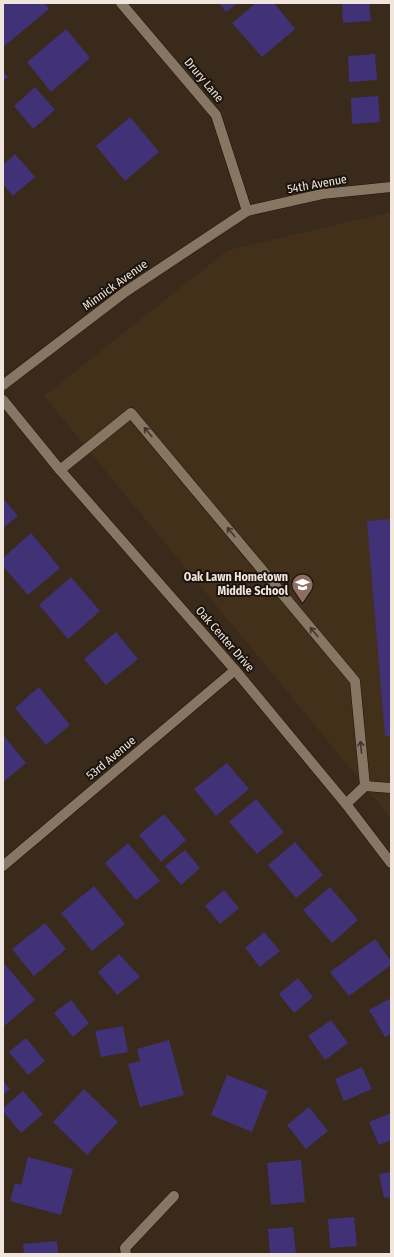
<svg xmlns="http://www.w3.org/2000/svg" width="394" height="1257" viewBox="0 0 394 1257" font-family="'Fira Sans Condensed',sans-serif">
	<rect width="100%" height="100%" fill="#392a1b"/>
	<path fill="#43301b" d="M391 212V818L44 396 228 250Z"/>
	<g fill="#413177">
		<path d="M4 3H45L49 9 3 47V4Z"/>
		<path d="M219 3H238L226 12Z"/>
		<path d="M256 3H274L295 29 262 57 232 23Z"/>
		<path d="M342 3H369L371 21 343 23Z"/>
		<path d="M66 29 90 58 51 92 27 62Z"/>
		<path d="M375 54 377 80 349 82 348 56Z"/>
		<path d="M3 71 8 77 3 81Z"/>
		<path d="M35 87 55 110 33 129 14 106Z"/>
		<path d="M378 96 380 122 352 124 351 98Z"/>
		<path d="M130 117 159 152 125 181 96 146Z"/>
		<path d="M15 154 35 177 13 196 3 184V165Z"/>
		<path d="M3 498 18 516 3 528Z"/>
		<path d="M391 519V736H385L367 521Z"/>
		<path d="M31 533 60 568 28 595 3 566V558Z"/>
		<path d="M71 577 100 611 68 639 39 605Z"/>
		<path d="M116 632 138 659 106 685 84 659Z"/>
		<path d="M39 687 70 725 46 745 15 708Z"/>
		<path d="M4 736 26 763 3 782V737Z"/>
		<path d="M227 763 249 789 216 816 194 789Z"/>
		<path d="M256 799 284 832 257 854 229 822Z"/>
		<path d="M164 814 186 840 161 862 139 835Z"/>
		<path d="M295 842 323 875 296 898 268 865Z"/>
		<path d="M128 843 160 881 136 900 105 863Z"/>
		<path d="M185 850 200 868 181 885 165 866Z"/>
		<path d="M94 886 125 924 92 951 61 913Z"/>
		<path d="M330 887 358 920 332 943 303 910Z"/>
		<path d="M224 890 239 908 220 924 205 906Z"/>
		<path d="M45 923 66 949 34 976 12 949Z"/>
		<path d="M264 932 280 951 260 967 245 948Z"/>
		<path d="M375 939 391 961V965L349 996 330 972Z"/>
		<path d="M119 954 140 977 117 995 98 972Z"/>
		<path d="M3 962 35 1000 3 1027Z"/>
		<path d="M298 978 313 997 294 1013 279 994Z"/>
		<path d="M391 998V1034L385 1037 369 1010Z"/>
		<path d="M71 1000 89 1023 73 1037 54 1013Z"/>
		<path d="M331 1020 348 1043 325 1060 308 1036Z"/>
		<path d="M123 1026 128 1052 101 1057 95 1031Z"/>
		<path d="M26 1038 45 1061 28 1075 9 1052Z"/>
		<path d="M169 1040 184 1095 140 1107 128 1064 140 1061 137 1049Z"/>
		<path d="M362 1067 372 1089 344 1101 335 1079Z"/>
		<path d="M227 1075 268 1091 252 1132 211 1115Z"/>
		<path d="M3 1081 10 1089 3 1095Z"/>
		<path d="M84 1089 118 1122 87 1155 53 1122Z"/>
		<path d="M23 1091 43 1114 21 1133 3 1111V1108Z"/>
		<path d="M309 1107 328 1131 306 1149 287 1125Z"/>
		<path d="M391 1113V1140L379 1145 369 1122Z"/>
		<path d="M28 1157 73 1169 61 1215 10 1201 15 1183 21 1185Z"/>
		<path d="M301 1160 305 1202 271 1205 267 1163Z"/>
		<path d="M391 1172V1197L384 1198 379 1174Z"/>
		<path d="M354 1217 357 1246 330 1248 328 1219Z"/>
		<path d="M293 1227 296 1254H270L268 1229Z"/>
		<path d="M57 1241 58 1254H24L23 1244Z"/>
	</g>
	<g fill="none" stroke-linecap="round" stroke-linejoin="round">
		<defs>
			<g id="lane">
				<path d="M60 470 131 413 355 681 365 786"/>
				<path d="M346 804 365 786 391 788"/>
			</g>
			<g id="street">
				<path d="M121 3 216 115 247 211"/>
				<path d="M3 385 125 292 247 211 322 194 391 187"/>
				<path d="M3 400 60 470 235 670 346 804 391 863"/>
				<path d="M3 866 235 670"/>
				<path d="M126 1254 125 1248 174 1196"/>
			</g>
		</defs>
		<use href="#lane" stroke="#201204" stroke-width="11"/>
		<use href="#street" stroke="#201204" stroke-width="11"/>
		<use href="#lane" stroke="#877664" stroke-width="10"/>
		<use href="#street" stroke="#877664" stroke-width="10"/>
	</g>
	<defs><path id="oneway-shaft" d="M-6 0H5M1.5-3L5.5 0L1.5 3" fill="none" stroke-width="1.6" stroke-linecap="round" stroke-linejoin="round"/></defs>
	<g stroke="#41362b">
		<use href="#oneway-shaft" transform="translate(148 432) rotate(-130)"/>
		<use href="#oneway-shaft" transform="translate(231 532) rotate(-130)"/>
		<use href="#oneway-shaft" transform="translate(314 632) rotate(-130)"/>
		<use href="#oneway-shaft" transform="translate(361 747) rotate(-95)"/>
	</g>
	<defs>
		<symbol id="school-pin" viewBox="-11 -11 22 30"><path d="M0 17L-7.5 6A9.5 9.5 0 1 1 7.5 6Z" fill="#8d6e63" stroke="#1b140d"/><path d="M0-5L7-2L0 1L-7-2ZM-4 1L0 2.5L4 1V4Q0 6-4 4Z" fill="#fff"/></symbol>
	</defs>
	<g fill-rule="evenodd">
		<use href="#school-pin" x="290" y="572" width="25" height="34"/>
	</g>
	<g text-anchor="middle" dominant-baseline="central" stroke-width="4" stroke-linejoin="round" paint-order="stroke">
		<g font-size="12" fill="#efe5dc" stroke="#1b140d">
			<text transform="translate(204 80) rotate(50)">Drury Lane</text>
			<text transform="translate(317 184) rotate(-10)">54th Avenue</text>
			<text transform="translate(115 285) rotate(-36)">Minnick Avenue</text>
			<text transform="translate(225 639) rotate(49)">Oak Center Drive</text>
			<text transform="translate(111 758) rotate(-40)">53rd Avenue</text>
		</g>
		<g font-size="12" font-weight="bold" fill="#efe5dc" stroke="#1b140d" text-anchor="end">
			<text x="288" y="577">Oak Lawn Hometown<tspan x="288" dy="14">Middle School</tspan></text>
		</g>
	</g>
	<rect width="394" height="1257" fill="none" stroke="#efe5dc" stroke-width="8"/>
</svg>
